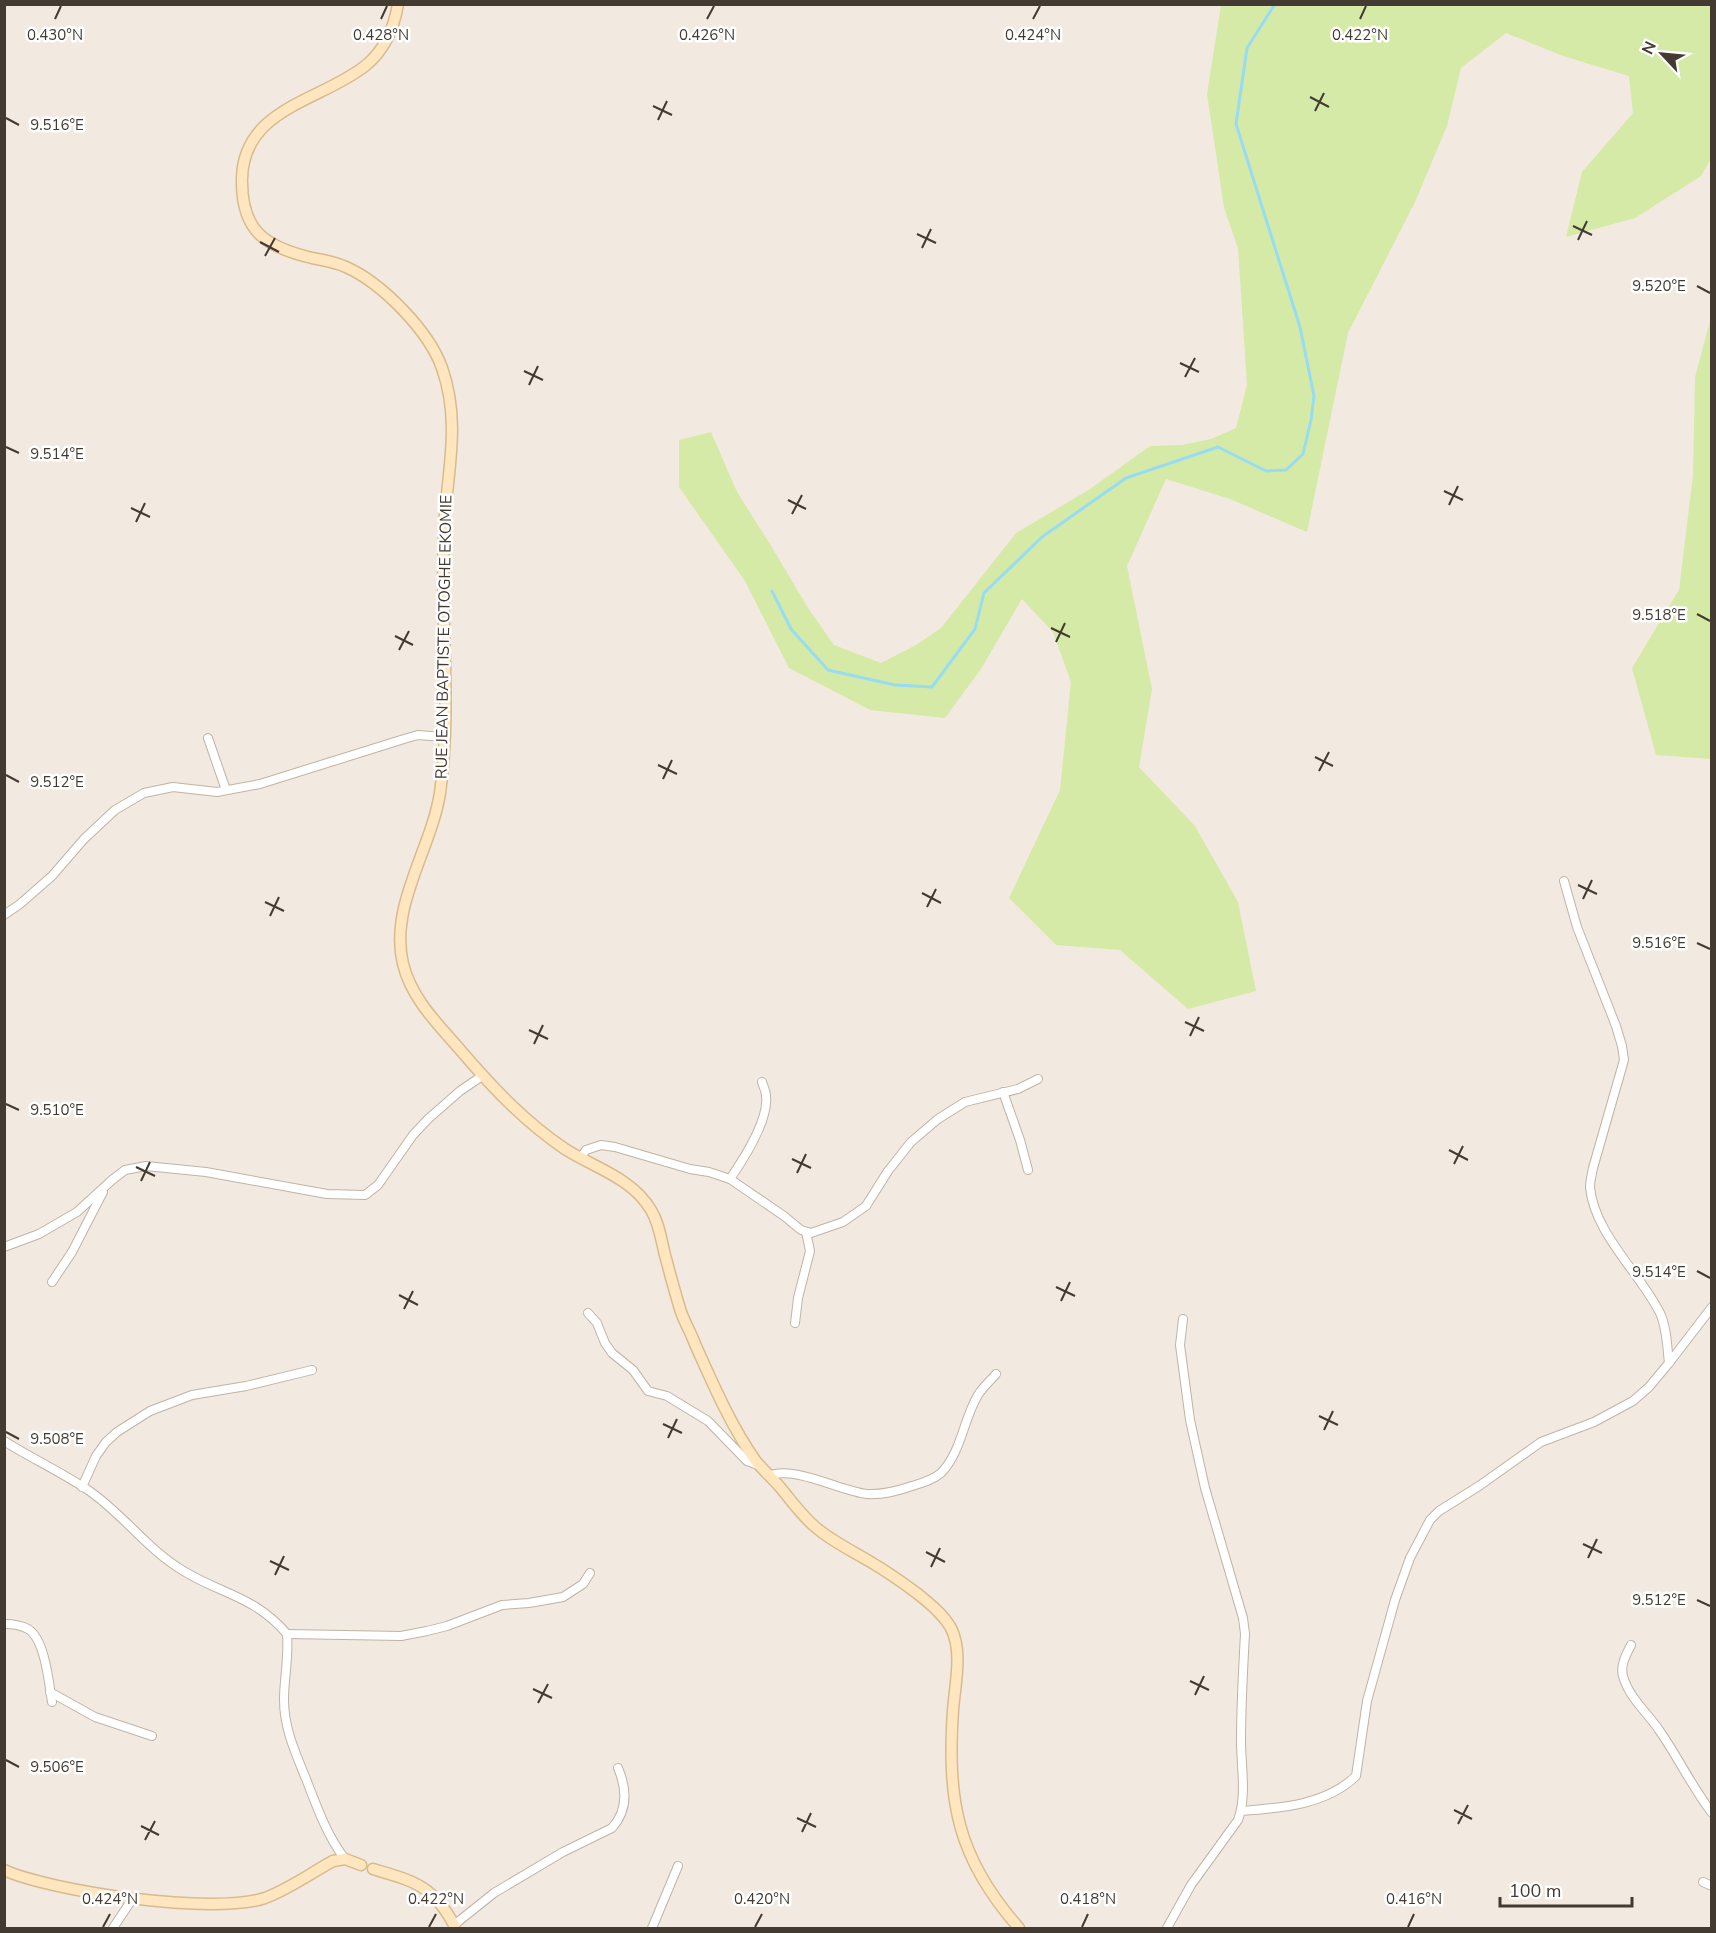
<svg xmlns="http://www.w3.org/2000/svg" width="1716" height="1933" viewBox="0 0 1716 1933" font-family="'Nunito Sans',sans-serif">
	<rect width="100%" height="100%" fill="#f2eae1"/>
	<g fill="#d5eaa6">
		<path d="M1221 5H1711L1712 157 1701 176 1635 218 1566 237 1582 172 1633 113 1629 76 1563 56 1506 33 1461 68 1447 126 1415 202 1348 333 1307 532 1230 499 1166 479 1127 566 1152 689 1139 767 1195 826 1238 902 1256 991 1188 1009 1120 950 1056 945 1009 898 1060 790 1071 682 1053 632 1022 599 981 669 945 718 870 710 789 668 745 581 679 487V440L711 432 737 492 770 544 808 608 834 645 881 663 916 645 941 628 1016 533 1090 489 1150 446 1182 445 1211 439 1236 428 1247 385 1238 248 1224 208 1207 94Z"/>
		<path d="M1711 317V759L1656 755 1632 668 1679 590 1693 475 1695 377Z"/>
	</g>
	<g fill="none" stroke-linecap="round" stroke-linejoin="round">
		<path stroke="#98dcf4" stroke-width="3" d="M772 591 791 629 828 670 895 685 932 687 975 629 984 593 1042 537 1126 478 1218 447 1266 471 1286 470 1303 454 1311 420 1314 396 1300 327 1236 124 1247 48 1275 4"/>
		<defs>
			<g id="street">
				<path d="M208 738 226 790"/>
				<path d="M1564 881 1577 927 1616 1026 1622 1046 1624 1060 1593 1168C1592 1174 1590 1181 1590 1187 1594 1233 1640 1273 1660 1313 1667 1328 1667 1347 1669 1363"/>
				<path d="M4 915 20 904 52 876 84 839 115 810 144 793 173 787 217 792 260 784 404 739 418 735 444 737"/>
				<path d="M1003 1092 1020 1140 1028 1170"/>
				<path d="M581 1157 586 1150 601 1145 615 1147 690 1169 709 1172 730 1179 784 1216 801 1230 811 1233 843 1222 866 1206 888 1171 911 1142 938 1119 965 1102 1018 1089 1038 1079"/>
				<path d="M730 1179C743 1160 769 1120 766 1096 766 1091 763 1086 762 1082"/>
				<path d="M4 1247 39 1234 77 1212 112 1180 125 1170 146 1166 206 1172 327 1194 365 1195 378 1185 413 1135 428 1119 460 1091 482 1076"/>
				<path d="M52 1282 72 1252 103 1192"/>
				<path d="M588 1313 597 1323 605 1343 612 1353 633 1370 648 1391 667 1396 708 1421 747 1461 758 1465"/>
				<path d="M795 1323 798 1298 810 1251 806 1232"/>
				<path d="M4 1441C31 1458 61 1472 88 1490 122 1513 146 1548 182 1570 220 1594 255 1596 287 1634 289 1657 284 1678 284 1700 284 1730 297 1756 308 1784 318 1810 328 1837 345 1859"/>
				<path d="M769 1476C794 1465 840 1491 867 1494 883 1495 897 1491 912 1486 922 1483 933 1480 941 1473 962 1451 963 1420 978 1395 983 1387 990 1381 996 1374"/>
				<path d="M82 1487 96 1456 106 1442 117 1432 150 1411 192 1395 246 1386 312 1370"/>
				<path d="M4 1624C12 1624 21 1625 28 1629 45 1639 49 1683 52 1702"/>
				<path d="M287 1634 401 1636 427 1631 447 1626 502 1605 529 1603 563 1597 583 1584 590 1573"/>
				<path d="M1631 1645C1626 1655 1620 1665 1623 1676 1629 1698 1647 1712 1659 1730 1678 1757 1692 1787 1712 1813"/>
				<path d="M50 1692 95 1717 152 1736"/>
				<path d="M1241 1811C1281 1808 1326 1805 1356 1776L1367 1701 1395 1600 1410 1558 1430 1520 1439 1511 1479 1486 1541 1442 1594 1422 1633 1401 1649 1387 1669 1363 1712 1307"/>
				<path d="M1703 1882 1712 1886"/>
				<path d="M454 1925 494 1893 563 1852 612 1828C628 1810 627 1789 618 1768"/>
				<path d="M113 1928 133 1898"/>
				<path d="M652 1928 678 1866"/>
				<path d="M1167 1928 1191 1885 1238 1820C1247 1796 1241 1767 1241 1741 1241 1705 1243 1670 1245 1634L1243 1618 1205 1488 1190 1420 1180 1345 1183 1319"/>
			</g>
			<g id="secondary">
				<path d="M398 4C394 28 384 51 365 66 321 101 243 108 242 179 241 231 265 247 312 258 324 260 335 262 346 267 382 283 429 331 442 368 462 425 446 475 444 532 440 619 452 707 440 793 431 850 389 906 403 964 412 1000 439 1025 462 1052 493 1088 525 1122 565 1149 595 1168 632 1178 651 1210 659 1223 661 1239 665 1255 670 1274 675 1293 681 1312 685 1323 691 1333 695 1344 713 1384 730 1424 755 1460 762 1469 771 1477 779 1486 792 1501 803 1518 819 1530 834 1542 852 1551 869 1561 886 1571 902 1582 918 1594 930 1604 943 1614 951 1628 963 1652 955 1684 953 1710 947 1801 957 1858 1019 1928"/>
				<path d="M373 1869C413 1881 433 1885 454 1925V1928"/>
				<path d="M4 1870C53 1892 215 1915 265 1898 289 1889 311 1873 333 1861L345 1859 361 1865"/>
			</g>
		</defs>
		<use href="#street" stroke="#c0b3a6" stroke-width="10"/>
		<use href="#secondary" stroke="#d8ba8f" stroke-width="13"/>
		<use href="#street" stroke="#fff" stroke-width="8"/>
		<use href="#secondary" stroke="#ffe6be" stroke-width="10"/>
	</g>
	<path fill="none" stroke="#433a32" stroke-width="2" d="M55 19 61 6M381 19 387 6M707 19 714 6M1033 19 1040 6M1360 19 1366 6M1310 97 1329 107M653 106 672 115M1315 111 1324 93M6 118 19 125M658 120 667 101M1573 226 1592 235M917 234 936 243M1578 240 1587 221M260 242 279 252M922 248 931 229M265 256 275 238M1697 286 1710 293M1180 363 1199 372M524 371 543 380M1185 377 1195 358M529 385 538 366M6 447 19 453M1444 491 1463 500M788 500 806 509M1449 505 1458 486M131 508 150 517M792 514 802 495M136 522 145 503M1697 614 1710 621M1051 628 1070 637M395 636 413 645M1056 642 1065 623M399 650 409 631M1315 757 1333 766M658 765 677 774M1319 771 1329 752M6 775 19 782M663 779 672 760M1578 885 1597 894M922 893 941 903M1583 899 1592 880M265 902 284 911M927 907 936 889M270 916 279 897M1697 943 1710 949M1185 1022 1204 1031M529 1030 548 1039M1190 1036 1199 1017M534 1044 543 1025M6 1104 19 1110M1449 1150 1468 1160M792 1159 811 1168M1454 1164 1463 1146M136 1167 155 1176M797 1173 806 1154M141 1181 150 1162M1697 1271 1710 1278M1056 1287 1075 1296M399 1295 418 1305M1061 1301 1070 1282M404 1309 413 1291M1319 1416 1338 1425M663 1424 682 1433M1324 1430 1333 1411M6 1432 19 1439M668 1438 677 1419M1583 1544 1602 1553M926 1552 945 1562M1588 1558 1597 1539M270 1561 289 1570M931 1567 940 1548M275 1575 284 1556M1697 1600 1710 1606M1190 1681 1209 1690M533 1689 552 1698M1195 1695 1204 1676M538 1703 548 1684M6 1760 19 1767M1454 1810 1472 1819M797 1818 816 1827M1458 1824 1468 1805M141 1826 159 1835M802 1832 811 1813M145 1840 155 1821M103 1927 110 1914M429 1927 436 1914M755 1927 762 1914M1082 1927 1088 1914M1408 1927 1414 1914"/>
	<g text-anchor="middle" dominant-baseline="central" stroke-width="5" stroke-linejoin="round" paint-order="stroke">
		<g font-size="16" fill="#433a32" stroke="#fff">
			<text transform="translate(444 637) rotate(-89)">RUE JEAN BAPTISTE OTOGHE EKOMIE</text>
		</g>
	</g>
	<g font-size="15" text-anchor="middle" fill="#433a32" stroke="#fff" stroke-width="5" stroke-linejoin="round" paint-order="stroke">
		<text x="55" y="40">0.430°N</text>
		<text x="381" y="40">0.428°N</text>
		<text x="707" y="40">0.426°N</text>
		<text x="1033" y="40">0.424°N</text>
		<text x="1360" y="40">0.422°N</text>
		<text x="57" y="130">9.516°E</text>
		<text x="1659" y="291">9.520°E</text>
		<text x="57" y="459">9.514°E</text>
		<text x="1659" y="620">9.518°E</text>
		<text x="57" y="787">9.512°E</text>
		<text x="1659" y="948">9.516°E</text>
		<text x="57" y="1115">9.510°E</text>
		<text x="1659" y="1277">9.514°E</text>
		<text x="57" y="1444">9.508°E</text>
		<text x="1659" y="1605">9.512°E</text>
		<text x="57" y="1772">9.506°E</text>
		<text x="110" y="1904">0.424°N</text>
		<text x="436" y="1904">0.422°N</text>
		<text x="762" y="1904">0.420°N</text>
		<text x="1088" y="1904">0.418°N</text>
		<text x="1414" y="1904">0.416°N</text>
	</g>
	<rect width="1716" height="1933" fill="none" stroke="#433a32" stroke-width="12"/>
	<g transform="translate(1662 54) rotate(296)" stroke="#ffffff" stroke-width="4.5" paint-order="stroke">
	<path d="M0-4.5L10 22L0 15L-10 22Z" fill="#433a32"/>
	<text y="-9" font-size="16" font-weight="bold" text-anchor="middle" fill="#433a32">N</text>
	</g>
	<path d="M1500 1897v9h132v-9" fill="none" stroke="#433a32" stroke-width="3"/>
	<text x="1509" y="1897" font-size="18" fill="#433a32" stroke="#ffffff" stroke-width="4.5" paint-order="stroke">100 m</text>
</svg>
